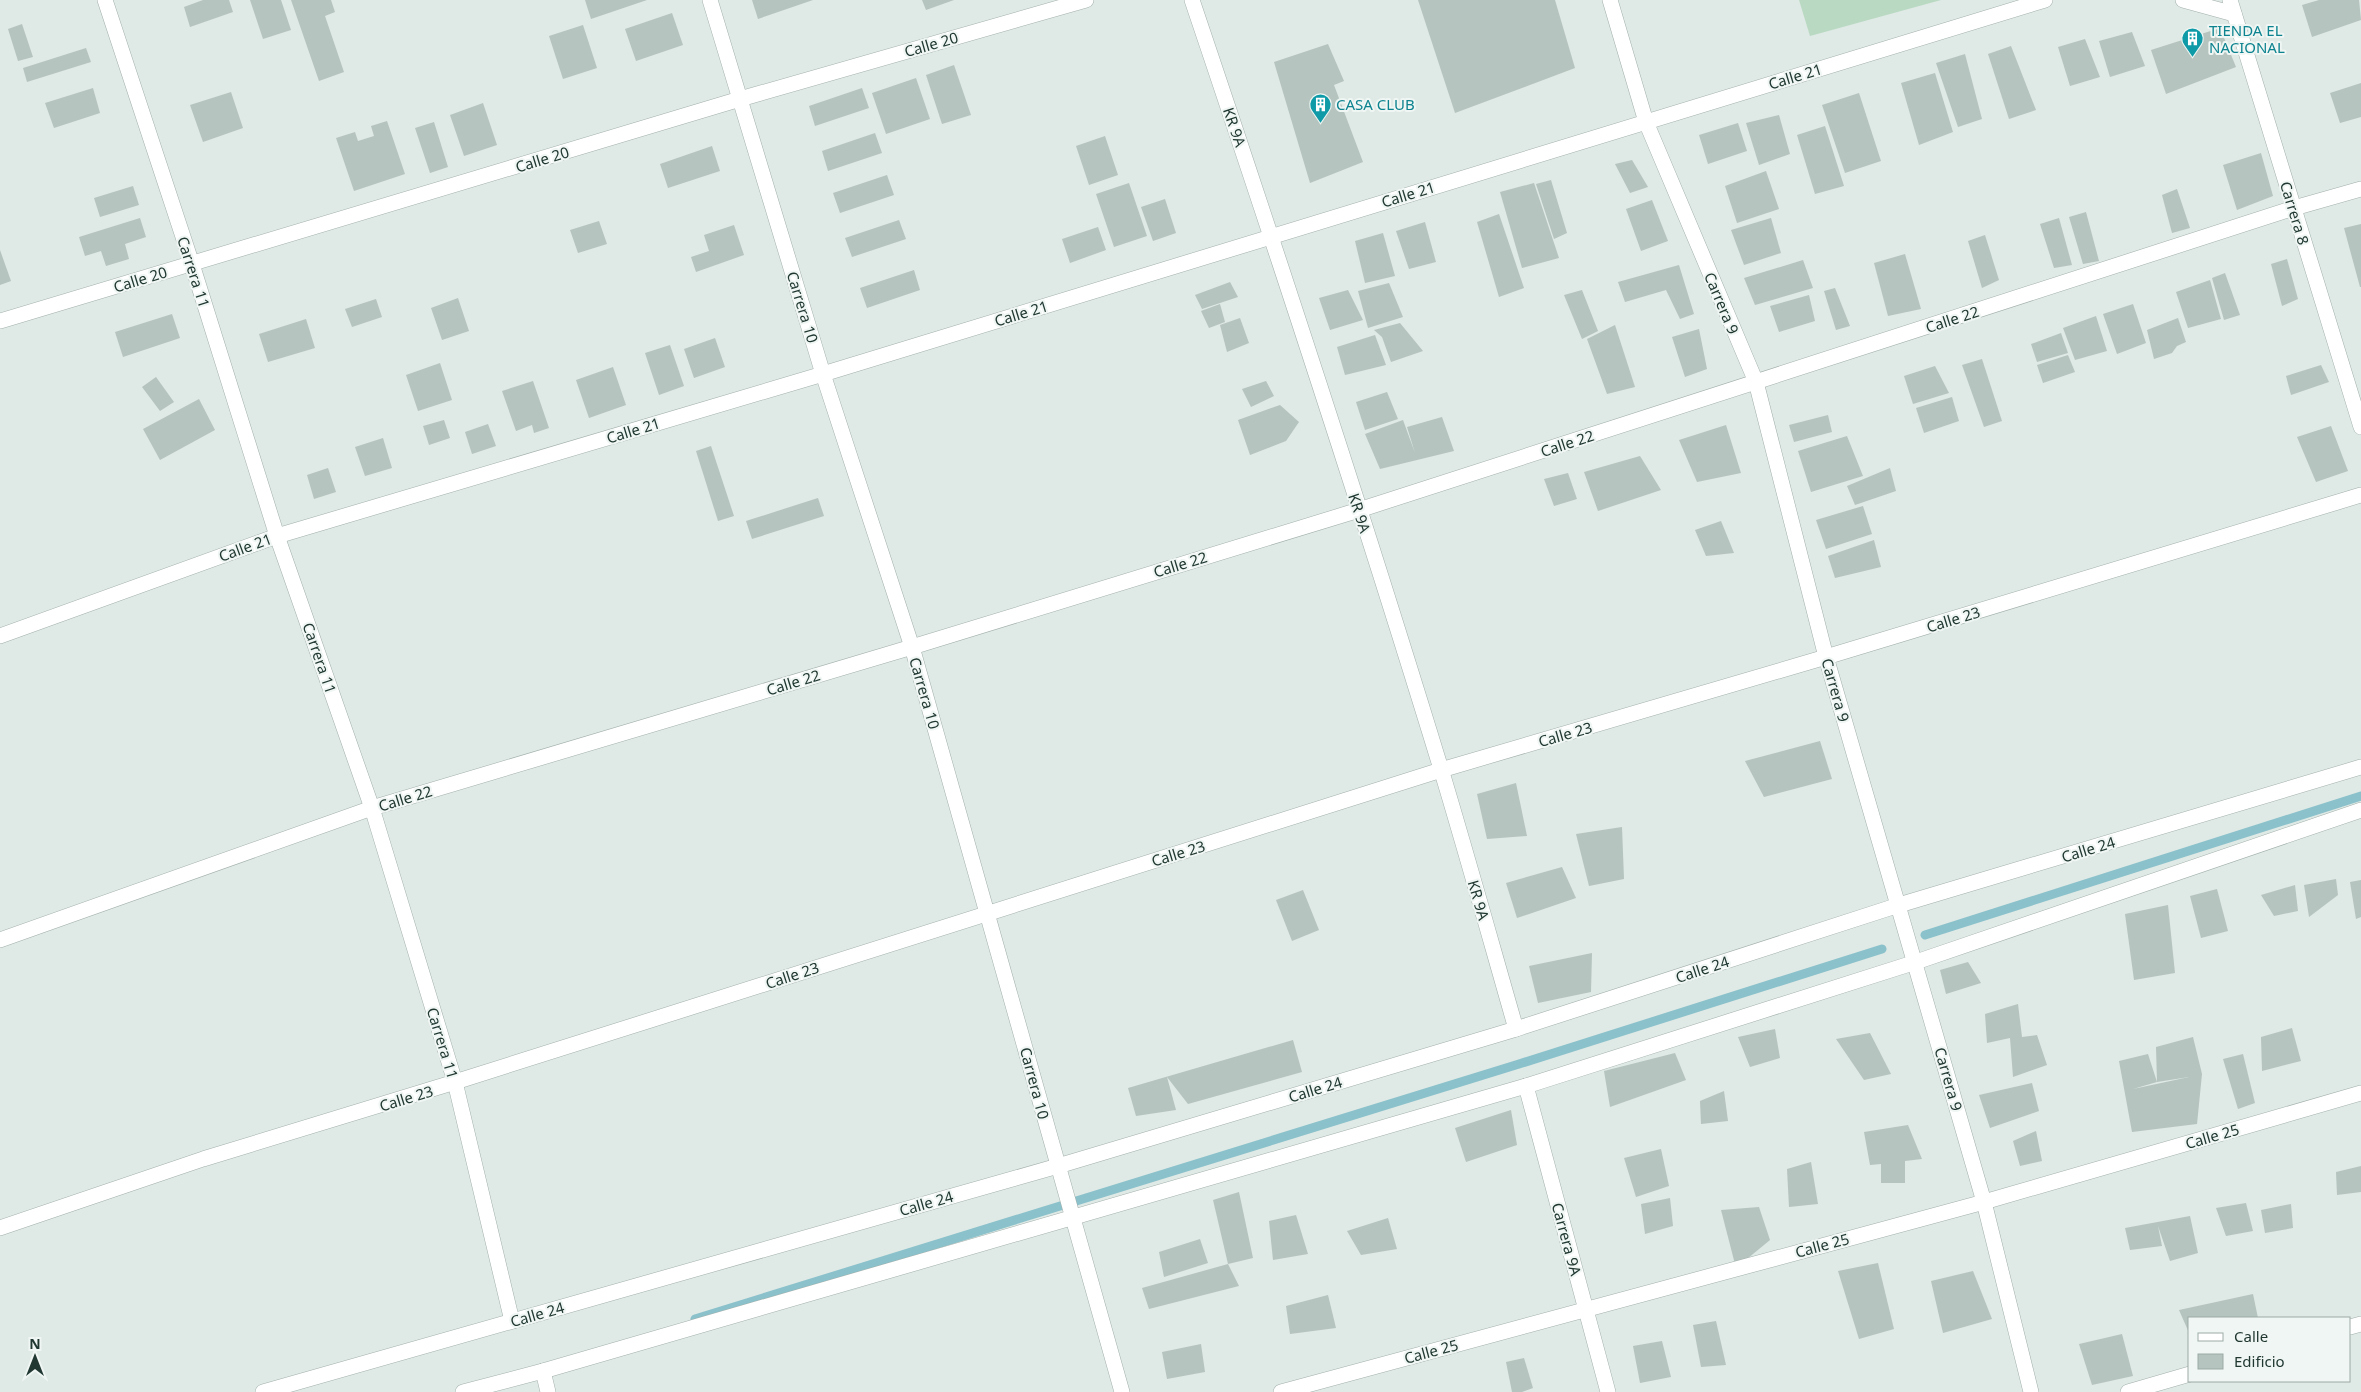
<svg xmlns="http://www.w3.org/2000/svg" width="2361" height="1392" viewBox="0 0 2361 1392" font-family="'Noto Sans',sans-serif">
	<rect width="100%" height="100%" fill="#dfe9e5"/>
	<path fill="#b9d9c2" d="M1799 0H1941L1810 36Z"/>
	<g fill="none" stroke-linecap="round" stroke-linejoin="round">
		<g stroke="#8ac1cb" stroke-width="9">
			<path d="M1925 935 2361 796"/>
			<path d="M695 1319 1519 1064 1882 949"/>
		</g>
	</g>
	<g fill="#b5c4be">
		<path d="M203 0H229L233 12 190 27 184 7Z"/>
		<path d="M250 0H281L291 30 263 39Z"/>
		<path d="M291 0H331L335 12 325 16 344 72 319 81Z"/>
		<path d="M585 0H647L591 19Z"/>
		<path d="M752 0H813L758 19Z"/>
		<path d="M922 0H954L926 10Z"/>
		<path d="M1418 0H1555L1575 68 1455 113Z"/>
		<path d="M2319 0H2359L2361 20 2312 37 2302 5Z"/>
		<path d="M672 13 683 45 636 61 625 29Z"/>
		<path d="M22 24 33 57 18 61 8 29Z"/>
		<path d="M583 25 597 68 563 79 549 36Z"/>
		<path d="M2220 28 2236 67 2166 94 2151 50Z"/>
		<path d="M2132 32 2145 66 2110 77 2099 41Z"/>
		<path d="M2085 39 2100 77 2070 86 2058 47Z"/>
		<path d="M1328 44 1344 81 1334 85 1363 162 1310 183 1274 62Z"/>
		<path d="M2011 46 2036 110 2009 119 1988 54Z"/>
		<path d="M86 48 91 62 27 82 23 68Z"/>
		<path d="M1965 54 1982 119 1958 127 1936 63Z"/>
		<path d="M954 65 971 115 942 124 926 75Z"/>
		<path d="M1935 73 1953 132 1919 145 1901 83Z"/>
		<path d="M916 78 930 119 886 134 872 93Z"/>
		<path d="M2361 83V117L2340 123 2330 93Z"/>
		<path d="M93 88 100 113 54 128 45 103Z"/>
		<path d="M862 88 869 108 815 126 809 106Z"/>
		<path d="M231 92 243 128 203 142 190 105Z"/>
		<path d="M1859 93 1881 161 1845 173 1822 105Z"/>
		<path d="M483 103 497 145 464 156 450 115Z"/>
		<path d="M1779 115 1790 154 1759 165 1746 123Z"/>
		<path d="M387 121 405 174 354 191 336 138 355 132 358 141 374 136 371 126Z"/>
		<path d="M434 122 448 167 430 173 415 128Z"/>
		<path d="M1738 123 1747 151 1708 164 1699 135Z"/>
		<path d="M1825 126 1844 186 1815 194 1797 135Z"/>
		<path d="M875 133 882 153 828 171 822 151Z"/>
		<path d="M1105 136 1118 175 1089 185 1076 146Z"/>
		<path d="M712 146 720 171 668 188 660 164Z"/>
		<path d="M2261 153 2273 196 2237 210 2223 165Z"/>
		<path d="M1632 160 1648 187 1630 193 1615 164Z"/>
		<path d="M1766 171 1779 209 1737 223 1725 186Z"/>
		<path d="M887 175 894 195 840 213 833 193Z"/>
		<path d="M1551 180 1567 233 1554 239 1536 184Z"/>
		<path d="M1129 183 1147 236 1114 247 1096 194Z"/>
		<path d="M1534 183 1559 258 1522 268 1500 192Z"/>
		<path d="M133 186 139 205 100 217 94 198Z"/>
		<path d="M2177 189 2190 228 2172 233 2162 195Z"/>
		<path d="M1165 199 1176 233 1153 241 1141 207Z"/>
		<path d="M1652 200 1668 241 1641 251 1626 209Z"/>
		<path d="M2086 212 2099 261 2083 264 2069 217Z"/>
		<path d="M1499 214 1524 288 1499 297 1477 222Z"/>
		<path d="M140 218 146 237 125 244 129 259 106 266 101 251 85 256 79 237Z"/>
		<path d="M1771 218 1781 253 1744 265 1731 230Z"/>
		<path d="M2059 218 2072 265 2054 268 2040 224Z"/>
		<path d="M899 220 906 239 852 257 845 238Z"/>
		<path d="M599 221 607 244 578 253 570 230Z"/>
		<path d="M1425 222 1436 262 1409 269 1396 231Z"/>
		<path d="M2361 224V287H2360L2344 228Z"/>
		<path d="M734 225 744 255 696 272 691 257 709 251 704 235Z"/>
		<path d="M1098 227 1106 250 1070 263 1062 239Z"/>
		<path d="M1383 233 1395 276 1365 283 1355 241Z"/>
		<path d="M1985 235 1999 280 1982 288 1968 241Z"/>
		<path d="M0 250 11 281 0 285Z"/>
		<path d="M1905 254 1921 309 1888 316 1874 263Z"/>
		<path d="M2287 259 2298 299 2282 306 2271 264Z"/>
		<path d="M1803 260 1813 288 1755 305 1744 278Z"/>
		<path d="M1679 265 1694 314 1680 319 1666 290 1625 302 1618 282Z"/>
		<path d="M914 270 920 290 867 308 860 288Z"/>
		<path d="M2225 273 2240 315 2224 320 2212 278Z"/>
		<path d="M2210 280 2221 319 2188 328 2176 292Z"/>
		<path d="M1230 282 1238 297 1202 309 1195 295Z"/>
		<path d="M1389 283 1403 317 1368 328 1358 291Z"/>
		<path d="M1835 288 1850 326 1836 330 1824 291Z"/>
		<path d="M1348 290 1363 320 1330 330 1319 298Z"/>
		<path d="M1582 290 1598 331 1582 339 1564 295Z"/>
		<path d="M1809 295 1815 321 1779 332 1770 306Z"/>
		<path d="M458 298 469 331 442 340 431 308Z"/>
		<path d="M376 299 382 317 352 327 345 309Z"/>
		<path d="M1220 304 1225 322 1209 328 1201 311Z"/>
		<path d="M2133 304 2146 343 2117 354 2103 314Z"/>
		<path d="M172 314 180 338 123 357 115 332Z"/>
		<path d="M2096 316 2107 351 2075 360 2063 328Z"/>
		<path d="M1240 318 1249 343 1227 352 1220 325Z"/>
		<path d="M2178 318 2186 342 2177 346 2172 353 2154 359 2147 330Z"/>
		<path d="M306 319 315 348 268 362 259 334Z"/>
		<path d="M1400 323 1423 351 1391 362 1382 337 1374 330Z"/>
		<path d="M1615 325 1635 387 1607 394 1587 339Z"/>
		<path d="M1699 329 1707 369 1685 377 1672 337Z"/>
		<path d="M2061 333 2068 353 2037 362 2031 344Z"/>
		<path d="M1375 335 1386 365 1345 375 1337 347Z"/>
		<path d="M715 338 725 367 694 378 684 349Z"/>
		<path d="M670 345 684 386 659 395 645 353Z"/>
		<path d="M2068 355 2075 372 2043 383 2037 365Z"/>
		<path d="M1982 359 2002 421 1984 427 1962 365Z"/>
		<path d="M440 363 452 400 418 411 406 375Z"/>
		<path d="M2321 365 2329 382 2291 395 2286 376Z"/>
		<path d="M1935 366 1949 393 1913 404 1904 376Z"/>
		<path d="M613 367 626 405 589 418 576 380Z"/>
		<path d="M156 377 174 402 160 411 142 387Z"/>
		<path d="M533 381 549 428 534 433 532 425 516 431 502 391Z"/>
		<path d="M1266 381 1274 396 1251 407 1242 389Z"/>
		<path d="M1387 392 1398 419 1365 430 1356 402Z"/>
		<path d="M1952 397 1959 421 1924 433 1916 408Z"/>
		<path d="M199 399 215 430 160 460 143 429Z"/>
		<path d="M1280 405 1299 422 1286 441 1250 455 1238 420Z"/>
		<path d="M1828 415 1832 432 1794 442 1789 425Z"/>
		<path d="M1442 417 1454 451 1380 469 1365 434 1403 420 1415 453 1407 427Z"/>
		<path d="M444 420 450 438 429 445 423 426Z"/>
		<path d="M488 424 496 446 472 454 465 432Z"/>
		<path d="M1726 425 1741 473 1697 482 1679 440Z"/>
		<path d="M2331 426 2348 471 2316 482 2297 437Z"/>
		<path d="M1847 436 1863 476 1811 492 1798 451Z"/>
		<path d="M383 438 392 468 365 476 355 447Z"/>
		<path d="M711 446 734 516 718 521 696 451Z"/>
		<path d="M1640 456 1661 490 1598 511 1584 472Z"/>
		<path d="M328 468 336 492 314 499 307 475Z"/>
		<path d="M1890 468 1896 491 1855 505 1847 486Z"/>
		<path d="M1568 473 1577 499 1554 506 1544 479Z"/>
		<path d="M818 498 824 516 752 539 746 521Z"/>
		<path d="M1863 506 1872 534 1826 549 1816 520Z"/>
		<path d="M1721 521 1734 553 1706 556 1695 530Z"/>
		<path d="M1874 540 1881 567 1835 578 1828 556Z"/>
		<path d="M1820 741 1832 779 1764 797 1745 761Z"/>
		<path d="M1516 783 1527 836 1487 839 1477 794Z"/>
		<path d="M1622 827 1624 879 1589 886 1576 834Z"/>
		<path d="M1562 867 1576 898 1517 918 1506 883Z"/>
		<path d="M2336 879 2338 895 2309 917 2304 885Z"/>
		<path d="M2361 880V917L2356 919 2350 882Z"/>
		<path d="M2295 885 2298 911 2274 916 2261 895Z"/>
		<path d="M2217 889 2228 931 2201 938 2190 896Z"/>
		<path d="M1303 890 1319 930 1292 941 1276 900Z"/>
		<path d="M2168 905 2175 973 2134 980 2125 914Z"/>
		<path d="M1592 953 1591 992 1538 1003 1529 966Z"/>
		<path d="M1968 962 1981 983 1946 994 1940 970Z"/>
		<path d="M2018 1004 2022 1037 2037 1035 2047 1065 2013 1077 2010 1038 1987 1043 1985 1014Z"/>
		<path d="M2292 1028 2301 1061 2262 1071 2261 1037Z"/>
		<path d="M1775 1029 1780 1058 1750 1067 1738 1037Z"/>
		<path d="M1870 1033 1891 1074 1864 1080 1836 1039Z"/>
		<path d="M2193 1037 2202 1074 2197 1124 2132 1132 2119 1061 2148 1054 2157 1082 2133 1089 2189 1077 2157 1082 2156 1047Z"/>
		<path d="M1293 1040 1302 1072 1188 1104 1167 1077 1176 1110 1136 1116 1128 1088Z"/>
		<path d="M1675 1053 1686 1080 1610 1107 1604 1071Z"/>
		<path d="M2243 1054 2255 1103 2238 1109 2223 1059Z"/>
		<path d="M2032 1083 2039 1111 1990 1128 1979 1095Z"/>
		<path d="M1724 1091 1728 1121 1701 1124 1700 1101Z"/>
		<path d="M1511 1110 1517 1145 1466 1162 1455 1128Z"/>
		<path d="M1908 1125 1922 1159 1905 1161V1183H1881V1164L1870 1165 1864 1132Z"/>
		<path d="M2036 1131 2042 1161 2020 1166 2013 1141Z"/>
		<path d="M1661 1149 1669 1186 1636 1197 1624 1158Z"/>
		<path d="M1811 1162 1818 1204 1789 1207 1787 1169Z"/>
		<path d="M2361 1166V1192L2337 1195 2336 1172Z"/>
		<path d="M1239 1192 1253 1258 1228 1264 1213 1200Z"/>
		<path d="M1670 1198 1673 1226 1645 1234 1641 1204Z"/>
		<path d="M2246 1203 2253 1231 2226 1236 2216 1208Z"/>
		<path d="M2291 1204 2293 1228 2265 1233 2261 1210Z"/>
		<path d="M1759 1207 1770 1240 1736 1268 1721 1210Z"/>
		<path d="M1296 1215 1308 1254 1273 1260 1269 1221Z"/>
		<path d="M2190 1216 2198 1253 2170 1261 2158 1226 2162 1246 2130 1250 2125 1228Z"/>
		<path d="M1388 1218 1397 1249 1361 1255 1347 1231Z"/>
		<path d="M1200 1239 1208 1263 1164 1277 1159 1252Z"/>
		<path d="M1878 1263 1894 1329 1859 1339 1838 1271Z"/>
		<path d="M1228 1264 1239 1286 1149 1309 1142 1288Z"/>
		<path d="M1973 1271 1992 1319 1943 1333 1931 1281Z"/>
		<path d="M2253 1294 2258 1318H2190V1335L2179 1310Z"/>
		<path d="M1328 1295 1336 1328 1290 1334 1286 1306Z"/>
		<path d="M1716 1321 1726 1365 1701 1367 1693 1325Z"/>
		<path d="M2122 1334 2133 1376 2092 1385 2079 1344Z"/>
		<path d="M1662 1341 1671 1377 1640 1383 1633 1346Z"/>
		<path d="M1201 1344 1205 1372 1167 1379 1162 1352Z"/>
		<path d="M1524 1358 1533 1388 1522 1392H1512L1506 1362Z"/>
	</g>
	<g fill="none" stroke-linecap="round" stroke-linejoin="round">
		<defs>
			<g id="minor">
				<path d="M105 0 192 264 277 536 372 808 455 1082 512 1321"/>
				<path d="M710 0 823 374 912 647 1122 1392"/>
				<path d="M1192 0C1278 255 1362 511 1441 769 1467 855 1491 942 1516 1029"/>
				<path d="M1610 0 1646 122 1756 382 1826 657 1984 1202 2031 1392"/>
				<path d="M2183 0 2234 14"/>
				<path d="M2230 0 2361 427"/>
				<path d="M0 321 740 99 1086 0"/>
				<path d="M0 636 277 536 823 374 2045 0"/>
				<path d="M0 940 372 808 912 647 1359 510 2294 208 2361 189"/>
				<path d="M1526 1086 1608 1392"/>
				<path d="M0 1228 203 1159 455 1082 1441 770 1826 657 2361 495"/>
				<path d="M2350 1327 2361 1324"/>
				<path d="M543 1371 548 1392"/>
				<path d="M263 1392 1058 1166 1516 1029 1899 905 2361 767"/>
				<path d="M463 1392 543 1371 1526 1086 1916 962 2361 810"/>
				<path d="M1281 1392 1984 1202 2361 1093"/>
				<path d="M2128 1392 2190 1374"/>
			</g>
		</defs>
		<use href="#minor" stroke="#a2b0ac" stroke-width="16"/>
		<use href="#minor" stroke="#fff" stroke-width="15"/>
	</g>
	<defs>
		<symbol id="building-pin" viewBox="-11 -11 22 30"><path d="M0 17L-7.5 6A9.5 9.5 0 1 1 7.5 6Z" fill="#0f9aa8" stroke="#eff6f3"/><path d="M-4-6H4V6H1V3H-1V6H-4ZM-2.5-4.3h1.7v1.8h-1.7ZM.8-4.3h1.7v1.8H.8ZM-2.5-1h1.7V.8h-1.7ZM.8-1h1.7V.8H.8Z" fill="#fff"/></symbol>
	</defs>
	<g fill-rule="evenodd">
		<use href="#building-pin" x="2180" y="26" width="25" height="34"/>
		<use href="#building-pin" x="1308" y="92" width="25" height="34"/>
	</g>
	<g text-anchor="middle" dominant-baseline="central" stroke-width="4" stroke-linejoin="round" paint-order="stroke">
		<g font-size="15" fill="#0d838f" stroke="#eff6f3" text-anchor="start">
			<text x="2209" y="30">TIENDA EL<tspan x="2209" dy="17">NACIONAL</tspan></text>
			<text x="1336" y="104">CASA CLUB</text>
		</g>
		<g font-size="15" fill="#213832" stroke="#eff6f3">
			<text transform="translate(931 44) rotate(-16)">Calle 20</text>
			<text transform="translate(1795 76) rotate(-17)">Calle 21</text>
			<text transform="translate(1235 127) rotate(71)">KR 9A</text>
			<text transform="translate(542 159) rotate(-17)">Calle 20</text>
			<text transform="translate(1408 194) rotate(-17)">Calle 21</text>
			<text transform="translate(2295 213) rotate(73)">Carrera 8</text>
			<text transform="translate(194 272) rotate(72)">Carrera 11</text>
			<text transform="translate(140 279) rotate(-17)">Calle 20</text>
			<text transform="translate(1722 303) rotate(67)">Carrera 9</text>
			<text transform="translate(803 307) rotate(73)">Carrera 10</text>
			<text transform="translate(1021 313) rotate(-17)">Calle 21</text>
			<text transform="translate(1952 319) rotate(-18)">Calle 22</text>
			<text transform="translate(633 430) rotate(-17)">Calle 21</text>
			<text transform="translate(1567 443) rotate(-18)">Calle 22</text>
			<text transform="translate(1360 513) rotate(72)">KR 9A</text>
			<text transform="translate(245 547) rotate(-20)">Calle 21</text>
			<text transform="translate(1180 564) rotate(-17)">Calle 22</text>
			<text transform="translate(1953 619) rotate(-17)">Calle 23</text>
			<text transform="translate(320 658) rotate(71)">Carrera 11</text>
			<text transform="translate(793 682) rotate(-17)">Calle 22</text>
			<text transform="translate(1836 690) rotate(74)">Carrera 9</text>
			<text transform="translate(925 693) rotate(74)">Carrera 10</text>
			<text transform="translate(1565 734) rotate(-16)">Calle 23</text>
			<text transform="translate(405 798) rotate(-17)">Calle 22</text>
			<text transform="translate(2088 849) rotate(-17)">Calle 24</text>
			<text transform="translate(1178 853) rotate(-17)">Calle 23</text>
			<text transform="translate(1479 900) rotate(74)">KR 9A</text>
			<text transform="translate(1702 969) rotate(-18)">Calle 24</text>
			<text transform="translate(792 975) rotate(-18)">Calle 23</text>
			<text transform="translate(443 1043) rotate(73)">Carrera 11</text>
			<text transform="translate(1949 1079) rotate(74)">Carrera 9</text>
			<text transform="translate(1035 1083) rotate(75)">Carrera 10</text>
			<text transform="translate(1315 1089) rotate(-17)">Calle 24</text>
			<text transform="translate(406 1098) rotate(-17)">Calle 23</text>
			<text transform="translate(2212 1136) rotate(-16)">Calle 25</text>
			<text transform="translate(926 1203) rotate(-16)">Calle 24</text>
			<text transform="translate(1567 1239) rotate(75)">Carrera 9A</text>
			<text transform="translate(1822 1245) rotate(-15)">Calle 25</text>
			<text transform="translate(537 1314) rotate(-16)">Calle 24</text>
			<text transform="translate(1431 1351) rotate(-15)">Calle 25</text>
		</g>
	</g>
	<rect x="2188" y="1317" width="162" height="65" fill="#eff6f3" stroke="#9daaa6"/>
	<rect x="2198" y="1333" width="25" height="8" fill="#ffffff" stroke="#9daaa6"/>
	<text x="2234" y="1342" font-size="15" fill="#213832">Calle</text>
	<rect x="2198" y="1354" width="25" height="15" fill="#b5c4be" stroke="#9daaa6"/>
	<text x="2234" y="1367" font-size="15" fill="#213832">Edificio</text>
	<g transform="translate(35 1357)" stroke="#eff6f3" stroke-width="4" paint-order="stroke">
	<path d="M0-4L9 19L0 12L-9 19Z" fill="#213832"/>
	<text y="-8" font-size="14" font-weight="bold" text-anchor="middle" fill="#213832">N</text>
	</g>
</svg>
